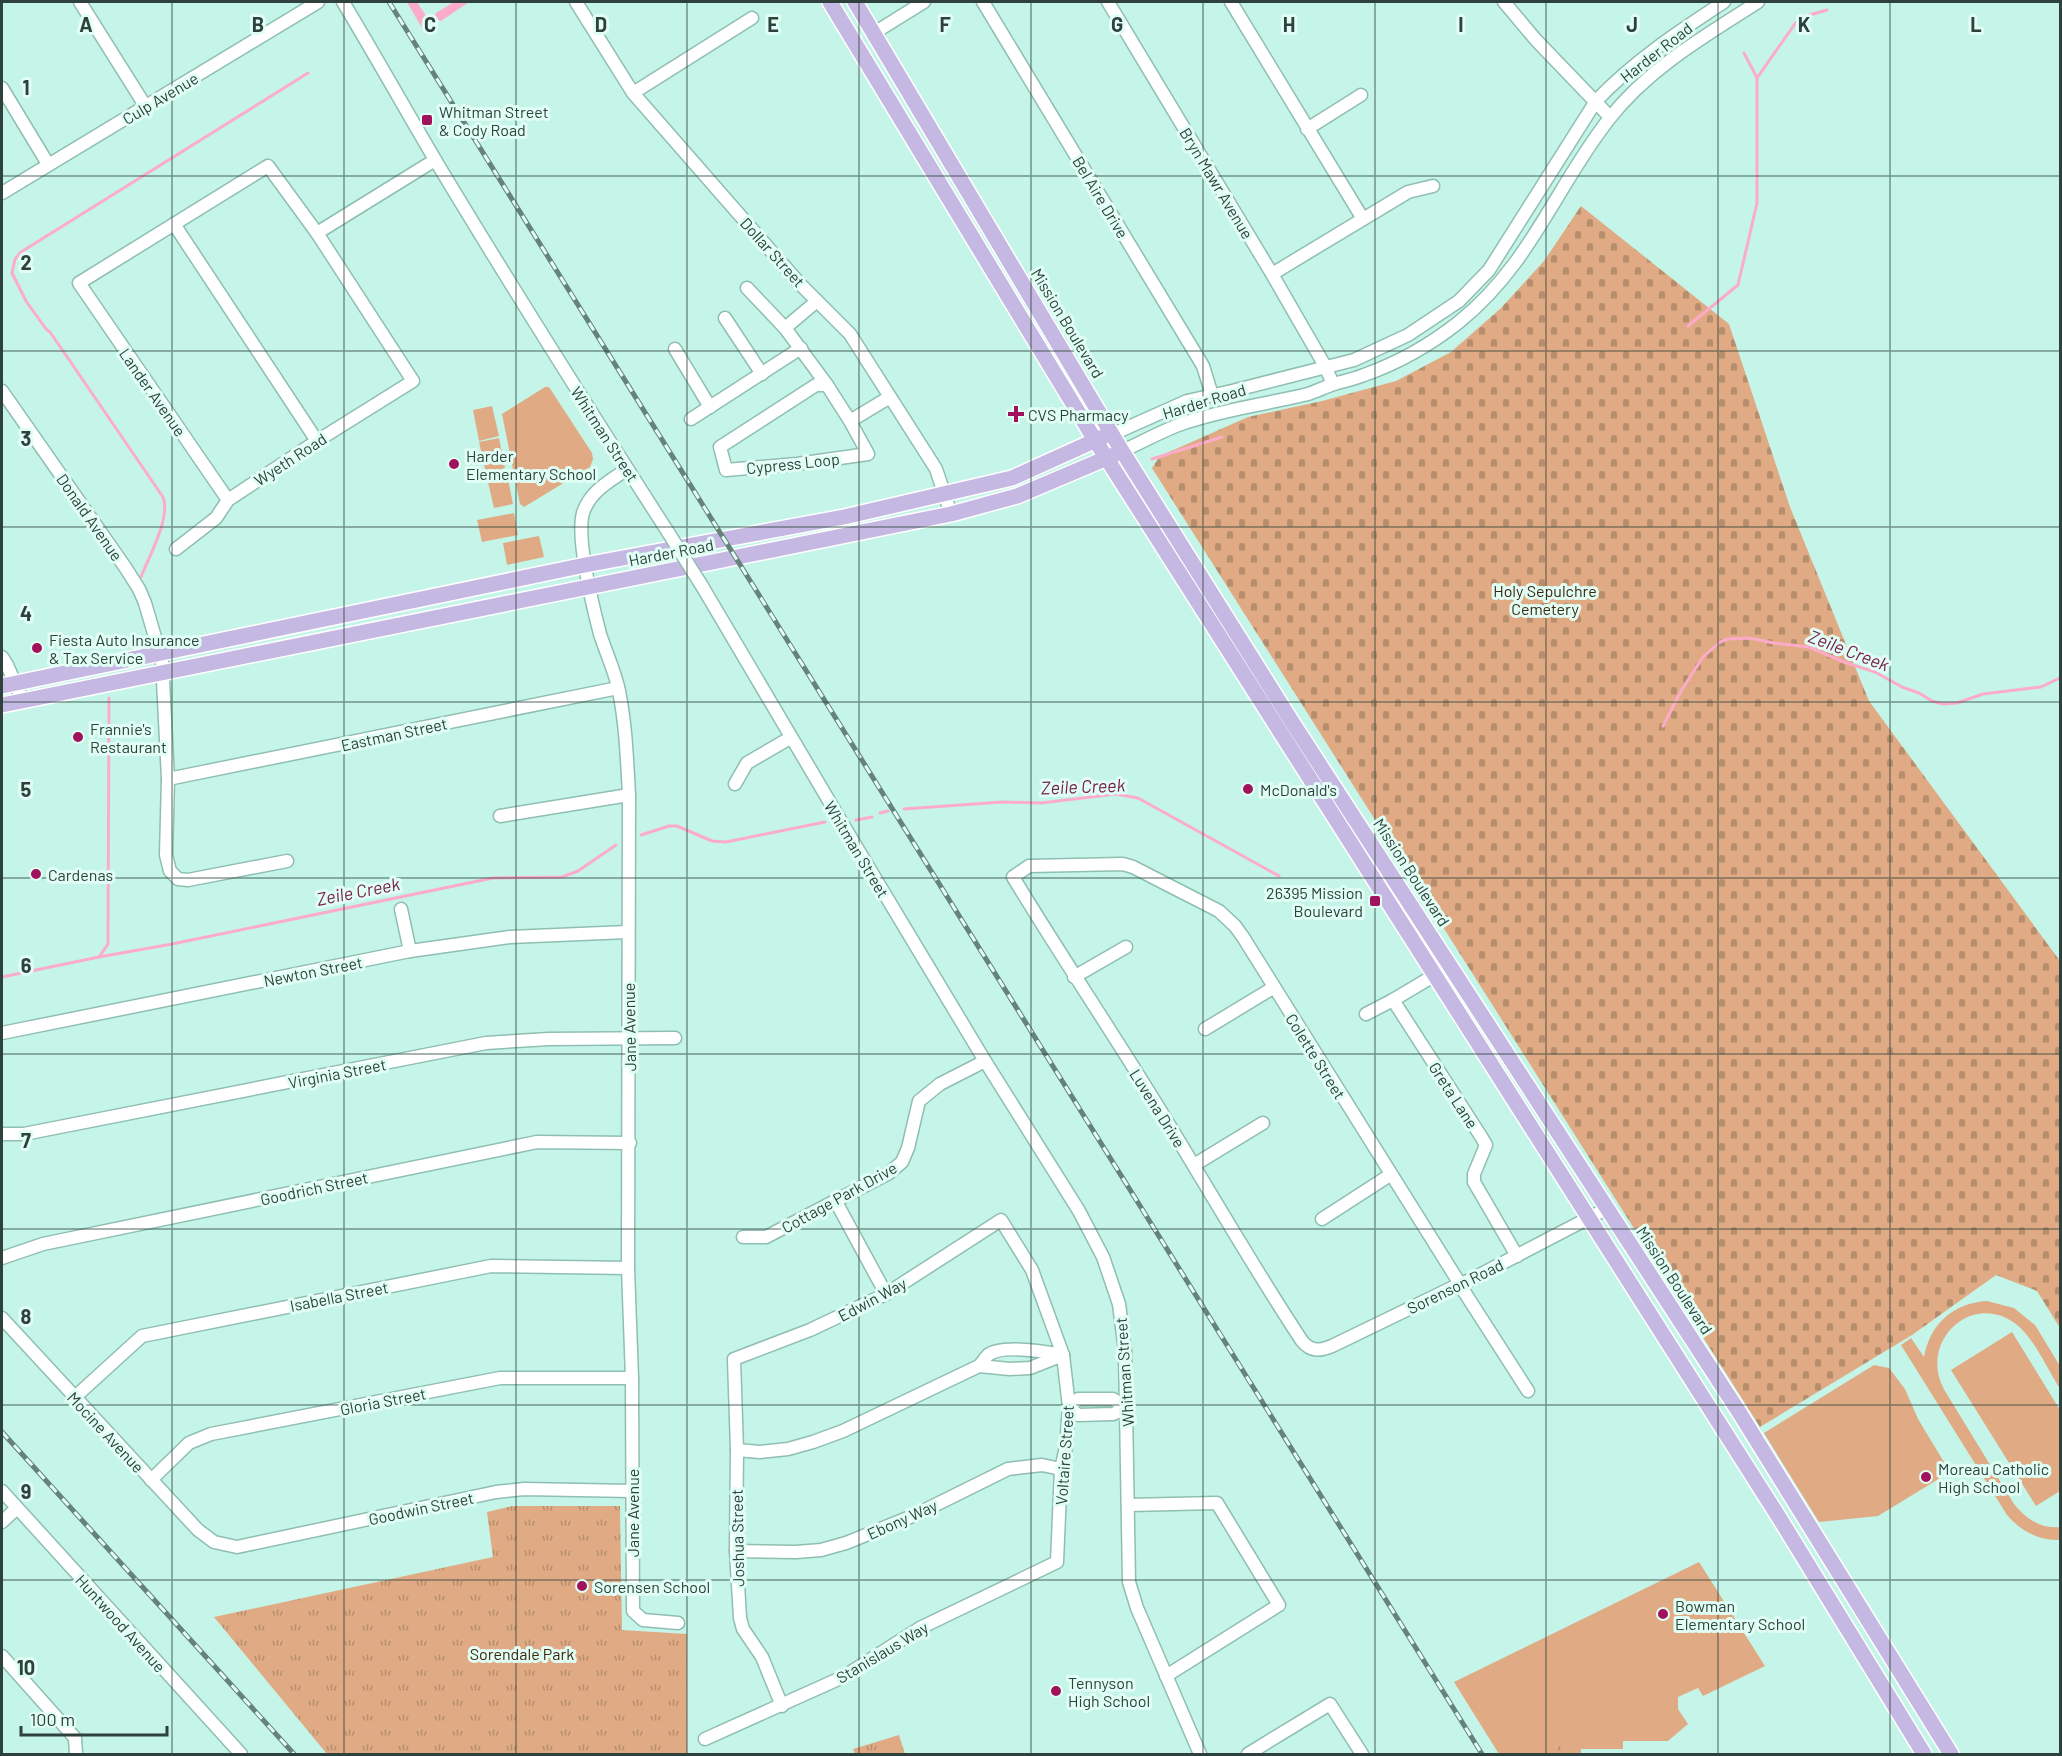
<svg xmlns="http://www.w3.org/2000/svg" width="2062" height="1756" viewBox="0 0 2062 1756" font-family="Barlow,sans-serif">
	<defs>
		<pattern id="cemetery-stones" width="16" height="16" patternUnits="userSpaceOnUse" patternTransform="scale(1.5)"><rect width="16" height="16" fill="#e0ab84"/><path d="M2 7V4a2 2 0 0 1 4 0v3zM10 15v-3a2 2 0 0 1 4 0v3z" fill="#b68d6d"/></pattern>
		<pattern id="park-tufts" width="24" height="20" patternUnits="userSpaceOnUse" patternTransform="scale(1.5)"><rect width="24" height="20" fill="#e0ab84"/><path d="M3 7l-1-3M5 7V3M7 7l1-3M15 17l-1-3M17 17v-4M19 17l1-3" fill="none" stroke="#b68d6d"/></pattern>
	</defs>
	<rect width="100%" height="100%" fill="#c4f5e8"/>
	<g fill="#e0ab84">
		<path d="M545 387H549L592 453 593 459 590 467 524 507 520 504 502 414Z"/>
		<path d="M492 406 499 436 479 441 473 410Z"/>
		<path d="M499 438 505 468 486 473 479 442Z"/>
		<path d="M507 474 513 504 494 508 487 478Z"/>
		<path d="M514 513 518 535 482 542 477 520Z"/>
		<path d="M539 536 544 557 507 565 503 543Z"/>
		<path d="M1987 1301 2014 1308 2035 1325 2060 1366V1389C2048 1370 2034 1338 2016 1324 1971 1290 1917 1343 1945 1391L2014 1504C2026 1519 2041 1529 2060 1527V1540C2038 1540 2022 1532 2007 1515L1901 1345 1911 1338 1924 1357C1930 1324 1953 1303 1987 1301Z"/>
		<path d="M2012 1332 2060 1410V1491L2036 1506 1951 1370Z"/>
		<path d="M1874 1365 1889 1368 1905 1389 1918 1419 1950 1472 1878 1516 1819 1522 1764 1433Z"/>
		<path d="M1699 1562 1765 1666 1703 1696 1698 1688 1678 1697V1709L1688 1724 1668 1741H1623V1749H1581V1738H1557V1754H1499L1454 1682Z"/>
	</g>
	<path fill="url(#cemetery-stones)" d="M1581 206 1729 324 1790 507 1869 701 2060 961V1328L2037 1291 1996 1275 1912 1335 1760 1427 1152 468 1160 456 1248 417 1322 401 1396 381 1451 352 1501 308 1544 261Z"/>
	<g fill="url(#park-tufts)">
		<path d="M512 1506H620L622 1630 687 1634V1754H327L214 1617 493 1557 487 1512Z"/>
		<path d="M899 1735 905 1754H855L853 1749Z"/>
		<rect x="1557" y="1738" width="24" height="16"/>
	</g>
	<g fill="#fcacc8">
		<path d="M407 2H417L435 30 426 35Z"/>
		<path d="M454 2H469L441 21 438 20 435 16 436 13Z"/>
	</g>
	<g fill="none" stroke-linecap="round" stroke-linejoin="round">
		<g stroke="#fcacc8" stroke-width="3">
			<path d="M1757 78 1799 18 1827 10"/>
			<path d="M1688 326 1738 285 1757 203V78L1744 53"/>
			<path d="M1152 459 1222 437"/>
			<path d="M141 577C149 556 171 518 163 497L50 332 46 329 26 301 12 273 15 259 21 252 308 73"/>
			<path d="M1663 726 1681 691 1703 657 1720 642 1728 639 1749 638 1774 643 1809 647 1844 662 1875 672 1902 687 1919 693 1932 701 1943 704 1957 703 1983 694 2041 687 2060 678"/>
			<path d="M904 809 1002 802 1041 803 1116 794 1138 798 1279 876"/>
			<path d="M880 813 888 811"/>
			<path d="M856 820 872 817"/>
			<path d="M641 835 669 826H677L712 841 726 842 825 822"/>
			<path d="M99 957 172 944 493 878 562 877 578 871 616 845"/>
			<path d="M2 977 99 957 108 944 109 698"/>
		</g>
		<defs>
			<g id="minor">
				<path d="M80 2 146 107"/>
				<path d="M343 2C375 55 405 109 437 163 511 286 588 408 666 529"/>
				<path d="M576 2 633 93 799 283 850 334 936 469 951 514"/>
				<path d="M983 2 1203 366 1212 395"/>
				<path d="M1108 2 1272 274 1325 366 1333 384"/>
				<path d="M1231 2 1363 219"/>
				<path d="M1504 2 1536 40 1610 117"/>
				<path d="M874 33 924 2"/>
				<path d="M2 88 48 164"/>
				<path d="M633 93 752 18"/>
				<path d="M1307 129 1361 95"/>
				<path d="M2 193 318 2"/>
				<path d="M174 224 317 441"/>
				<path d="M317 233 435 160"/>
				<path d="M1272 274 1408 192 1433 186"/>
				<path d="M747 288 785 328 827 385"/>
				<path d="M725 318 762 374"/>
				<path d="M785 328 817 301"/>
				<path d="M675 349 710 407"/>
				<path d="M2 391 125 567 139 589 145 603 162 661 168 779 166 855 170 871 178 879 188 880 287 861"/>
				<path d="M691 419 801 348"/>
				<path d="M850 421 868 454 797 464 726 470 720 447 816 385H827L850 421 890 397"/>
				<path d="M1113 434 1187 401 1232 391 1354 360 1408 335 1459 301 1489 270 1596 101C1634 61 1678 32 1724 2"/>
				<path d="M1122 451C1143 442 1163 430 1184 423 1225 409 1267 404 1308 394 1317 391 1325 387 1334 384 1344 381 1354 379 1364 375 1398 363 1430 345 1459 322 1531 264 1555 188 1609 119 1649 68 1705 36 1758 2"/>
				<path d="M627 469C610 481 590 491 583 513 576 539 593 607 600 634 606 653 615 671 619 691 626 726 627 760 629 795L628 1268 632 1378 633 1611 643 1620 678 1623"/>
				<path d="M176 549 216 518 228 500 317 441 413 381 317 233 268 166 79 283 228 500"/>
				<path d="M702 586 848 833 985 1061 1079 1211 1103 1257 1119 1304 1125 1351 1129 1582 1137 1608 1200 1754"/>
				<path d="M2 657 7 665 23 701"/>
				<path d="M168 779 618 688"/>
				<path d="M735 784 747 763 790 738"/>
				<path d="M500 816 629 795"/>
				<path d="M401 909 410 951"/>
				<path d="M1074 977 1126 947"/>
				<path d="M1393 1000 1482 1138 1486 1145 1474 1174V1182L1517 1256"/>
				<path d="M1366 1014 1393 1000 1435 975"/>
				<path d="M1205 1029 1273 988"/>
				<path d="M2 1033 410 951 510 937 627 932"/>
				<path d="M2 1134H24L486 1043 549 1039 675 1038"/>
				<path d="M1194 1165 1263 1123"/>
				<path d="M835 1200 886 1294"/>
				<path d="M1322 1219 1390 1175"/>
				<path d="M743 1237H766L889 1173 902 1162 908 1148 919 1101 940 1084 985 1061"/>
				<path d="M2 1258 43 1244 537 1142 630 1143"/>
				<path d="M2 1318 198 1530 214 1542 237 1547 496 1492 524 1489 632 1491"/>
				<path d="M979 1366 1010 1369 1030 1368 1063 1355"/>
				<path d="M1528 1391 1465 1293 1460 1284 1243 937 1235 926 1219 911 1133 867 1123 864 1029 866 1013 877C1056 948 1103 1018 1147 1089 1199 1172 1247 1258 1302 1341 1311 1352 1320 1351 1332 1346L1460 1284 1470 1280 1608 1208"/>
				<path d="M75 1397 142 1336 491 1266 628 1268"/>
				<path d="M1078 1399H1113L1127 1408 1113 1414 1078 1415 1069 1407Z"/>
				<path d="M737 1450 760 1452 788 1449 813 1442 843 1431 979 1366C982 1363 985 1358 988 1355 1002 1344 1047 1352 1063 1355"/>
				<path d="M151 1480 189 1443 211 1434 500 1378H632"/>
				<path d="M2 1491 241 1754"/>
				<path d="M1128 1505 1217 1503 1279 1605 1166 1676"/>
				<path d="M2 1522 17 1508"/>
				<path d="M736 1551 796 1552 821 1550 846 1543 915 1515 1008 1469 1042 1465 1061 1469"/>
				<path d="M2 1656 75 1738 76 1754"/>
				<path d="M705 1739 843 1677 920 1628 1057 1562 1061 1469 1066 1447 1069 1407 1063 1355 1032 1270 1001 1220 886 1294 810 1330 734 1359 737 1450 736 1551 740 1618 743 1629 762 1657 782 1706"/>
				<path d="M1248 1754 1330 1704 1362 1754"/>
			</g>
			<g id="major">
				<path d="M830 2 1095 440 1780 1519 1924 1754"/>
				<path d="M855 2 1122 451 1292 722 1739 1412 1951 1754"/>
				<path d="M2 686 585 565 844 517 1012 478 1105 436"/>
				<path d="M2 705 951 514 1017 496 1114 455"/>
			</g>
		</defs>
		<use href="#minor" stroke="#8fbeb2" stroke-width="15"/>
		<use href="#major" stroke="#fff" stroke-width="18"/>
		<use href="#minor" stroke="#fff" stroke-width="12"/>
		<use href="#major" stroke="#c5b8e3" stroke-width="15"/>
		<defs>
			<g id="rail">
				<path d="M389 2 1482 1754"/>
				<path d="M2 1432 294 1754"/>
			</g>
		</defs>
		<use href="#rail" stroke="#65837b" stroke-width="5"/>
		<use href="#rail" stroke="#e1fef5" stroke-width="3" stroke-dasharray="9" stroke-linecap="butt"/>
		<defs>
			<path id="minor-bridge" d="M666 529 702 586"/>
		</defs>
		<use href="#minor-bridge" stroke="#8fbeb2" stroke-width="15" stroke-linecap="butt"/>
		<use href="#minor-bridge" stroke="#fff" stroke-width="12"/>
	</g>
	<path fill="none" stroke="#2e413c" stroke-width="1.5" stroke-opacity="0.55" d="M172 2V1754M344 2V1754M516 2V1754M687 2V1754M859 2V1754M1031 2V1754M1203 2V1754M1375 2V1754M1546 2V1754M1718 2V1754M1890 2V1754M2 176H2060M2 351H2060M2 527H2060M2 702H2060M2 878H2060M2 1054H2060M2 1229H2060M2 1405H2060M2 1580H2060"/>
	<g fill="#a0135c" stroke="#e1fef5" stroke-width="2">
		<rect x="421" y="114" width="12" height="12" rx="3"/>
		<path d="M1013 405h6v6h6v6h-6v6h-6v-6h-6v-6h6z"/>
		<circle cx="454" cy="464" r="6"/>
		<circle cx="37" cy="648" r="6"/>
		<circle cx="78" cy="737" r="6"/>
		<circle cx="1248" cy="789" r="6"/>
		<circle cx="36" cy="874" r="6"/>
		<rect x="1369" y="895" width="12" height="12" rx="3"/>
		<circle cx="1926" cy="1477" r="6"/>
		<circle cx="582" cy="1586" r="6"/>
		<circle cx="1663" cy="1614" r="6"/>
		<circle cx="1056" cy="1691" r="6"/>
	</g>
	<g text-anchor="middle" dominant-baseline="central" stroke-width="6" stroke-linejoin="round" paint-order="stroke">
		<g font-size="16" fill="#2e413c" stroke="#e1fef5">
			<text transform="translate(1656 52) rotate(-38)">Harder Road</text>
			<text transform="translate(160 98) rotate(-31)">Culp Avenue</text>
			<text transform="translate(1217 183) rotate(59)">Bryn Mawr Avenue</text>
			<text transform="translate(1101 197) rotate(59)">Bel Aire Drive</text>
			<text transform="translate(773 252) rotate(48)">Dollar Street</text>
			<text transform="translate(1068 323) rotate(59)">Mission Boulevard</text>
			<text transform="translate(153 392) rotate(55)">Lander Avenue</text>
			<text transform="translate(1204 401) rotate(-17)">Harder Road</text>
			<text transform="translate(605 434) rotate(57)">Whitman Street</text>
			<text transform="translate(290 459) rotate(-33)">Wyeth Road</text>
			<text transform="translate(793 463) rotate(-6)">Cypress Loop</text>
			<text transform="translate(90 517) rotate(55)">Donald Avenue</text>
			<text transform="translate(671 552) rotate(-11)">Harder Road</text>
			<text transform="translate(394 734) rotate(-12)">Eastman Street</text>
			<text transform="translate(857 849) rotate(59)">Whitman Street</text>
			<text transform="translate(1412 872) rotate(57)">Mission Boulevard</text>
			<text transform="translate(313 971) rotate(-11)">Newton Street</text>
			<text transform="translate(629 1027) rotate(-91)">Jane Avenue</text>
			<text transform="translate(1316 1056) rotate(58)">Colette Street</text>
			<text transform="translate(337 1073) rotate(-11)">Virginia Street</text>
			<text transform="translate(1454 1095) rotate(57)">Greta Lane</text>
			<text transform="translate(1158 1108) rotate(58)">Luvena Drive</text>
			<text transform="translate(314 1188) rotate(-12)">Goodrich Street</text>
			<text transform="translate(839 1197) rotate(-29)">Cottage Park Drive</text>
			<text transform="translate(1675 1280) rotate(57)">Mission Boulevard</text>
			<text transform="translate(1455 1286) rotate(-26)">Sorenson Road</text>
			<text transform="translate(339 1296) rotate(-11)">Isabella Street</text>
			<text transform="translate(872 1299) rotate(-28)">Edwin Way</text>
			<text transform="translate(1124 1372) rotate(-94)">Whitman Street</text>
			<text transform="translate(383 1401) rotate(-11)">Gloria Street</text>
			<text transform="translate(106 1432) rotate(47)">Mocine Avenue</text>
			<text transform="translate(1064 1455) rotate(-86)">Voltaire Street</text>
			<text transform="translate(421 1508) rotate(-12)">Goodwin Street</text>
			<text transform="translate(632 1513) rotate(-90)">Jane Avenue</text>
			<text transform="translate(902 1519) rotate(-24)">Ebony Way</text>
			<text transform="translate(737 1538) rotate(-91)">Joshua Street</text>
			<text transform="translate(121 1623) rotate(48)">Huntwood Avenue</text>
			<text transform="translate(882 1652) rotate(-31)">Stanislaus Way</text>
		</g>
		<g font-size="16" fill="#2e413c" stroke="#e1fef5" text-anchor="start">
			<text x="439" y="111">Whitman Street<tspan x="439" dy="18">&amp; Cody Road</tspan></text>
			<text x="1028" y="414">CVS Pharmacy</text>
			<text x="466" y="455">Harder<tspan x="466" dy="18">Elementary School</tspan></text>
			<text x="49" y="639">Fiesta Auto Insurance<tspan x="49" dy="18">&amp; Tax Service</tspan></text>
			<text x="90" y="728">Frannie's<tspan x="90" dy="18">Restaurant</tspan></text>
			<text x="1260" y="789">McDonald's</text>
			<text x="48" y="874">Cardenas</text>
			<text x="1363" y="892" text-anchor="end">26395 Mission<tspan x="1363" dy="18">Boulevard</tspan></text>
			<text x="1938" y="1468">Moreau Catholic<tspan x="1938" dy="18">High School</tspan></text>
			<text x="594" y="1586">Sorensen School</text>
			<text x="1675" y="1605">Bowman<tspan x="1675" dy="18">Elementary School</tspan></text>
			<text x="1068" y="1682">Tennyson<tspan x="1068" dy="18">High School</tspan></text>
		</g>
		<g font-size="16" fill="#3f2510" stroke="#e1fef5">
			<text x="1545" y="590">Holy Sepulchre<tspan x="1545" dy="18">Cemetery</tspan></text>
			<text x="522" y="1653">Sorendale Park</text>
		</g>
		<g font-size="18" font-style="italic" fill="#792048" stroke="#e1fef5">
			<text transform="translate(1849 650) rotate(21)">Zeile Creek</text>
			<text transform="translate(1083 786) rotate(-2)">Zeile Creek</text>
			<text transform="translate(358 891) rotate(-11)">Zeile Creek</text>
		</g>
	</g>
	<g font-size="20" text-anchor="middle" font-weight="bold" fill="#2e413c" stroke="#e1fef5" stroke-width="6" stroke-linejoin="round" paint-order="stroke">
		<text x="86" y="32">A</text>
		<text x="258" y="32">B</text>
		<text x="430" y="32">C</text>
		<text x="601" y="32">D</text>
		<text x="773" y="32">E</text>
		<text x="945" y="32">F</text>
		<text x="1117" y="32">G</text>
		<text x="1289" y="32">H</text>
		<text x="1461" y="32">I</text>
		<text x="1632" y="32">J</text>
		<text x="1804" y="32">K</text>
		<text x="1976" y="32">L</text>
		<text x="26" y="95">1</text>
		<text x="26" y="270">2</text>
		<text x="26" y="446">3</text>
		<text x="26" y="621">4</text>
		<text x="26" y="797">5</text>
		<text x="26" y="973">6</text>
		<text x="26" y="1148">7</text>
		<text x="26" y="1324">8</text>
		<text x="26" y="1499">9</text>
		<text x="26" y="1675">10</text>
	</g>
	<rect width="2062" height="1756" fill="none" stroke="#2e413c" stroke-width="6"/>
	<path d="M21 1726v9h146v-9" fill="none" stroke="#2e413c" stroke-width="3"/>
	<text x="30" y="1726" font-size="18" fill="#2e413c" stroke="#e1fef5" stroke-width="4.5" paint-order="stroke">100 m</text>
</svg>
